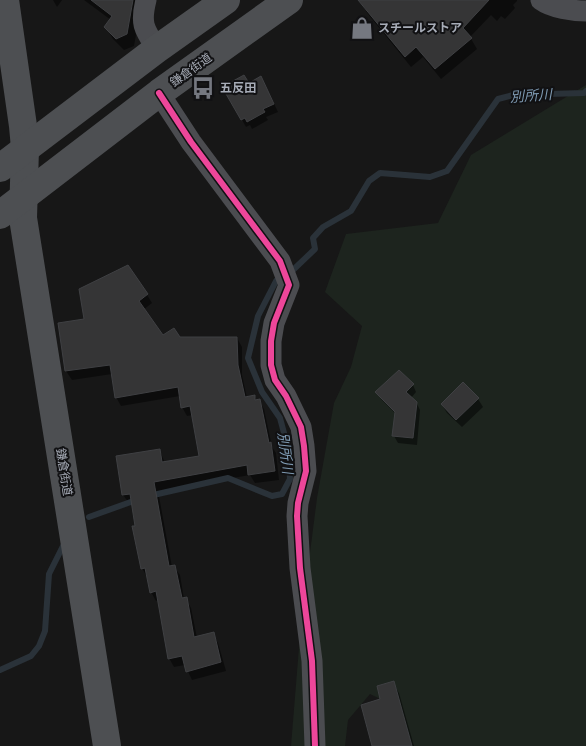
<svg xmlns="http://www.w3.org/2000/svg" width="586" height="746" viewBox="0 0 586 746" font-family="'Fira Sans Condensed','Noto Sans JP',sans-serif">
	<rect width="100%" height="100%" fill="#171717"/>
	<path fill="#1d241e" d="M586 85V746H396L399 708 370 694 348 720 345 746H291L301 623 317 498 334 403 351 367 362 326 325 292 346 234 438 223 471 155Z"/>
	<g fill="#0007">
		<path d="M53 0H62L57 7Z"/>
		<path d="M84 0H142L134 46 124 50 113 39 106 27 111 20Z"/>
		<path d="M368 0H517V1L513 5 515 8 505 19 501 16 497 21 491 15 470 37 477 49 441 79 423 57 411 67 368 14 362 4Z"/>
		<path d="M249 85H265L278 112 266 117 268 120 252 129 250 125 246 127 224 87Z"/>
		<path d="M147 295 152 303 143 310 163 336 179 339 237 338 242 347V375L247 398 254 396 257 401H259L264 409 272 447 276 453 279 480 255 483 250 475 158 491 172 567H174L180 575 184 599H186L191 608 197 638 213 634 218 643 226 671 192 680 185 665 174 667 169 658 159 600 156 601 151 592 147 577 142 568 133 503H129L123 495 160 451 165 463 200 457 193 415 187 416 182 407 180 396 121 406 116 397 112 374 72 380 66 371 59 324 85 320Z"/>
		<path d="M413 385 416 392 411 398 416 402 420 410 417 445 398 443 394 436 396 414 381 399 377 392Z"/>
		<path d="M478 399 483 407 462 427 447 413 442 405Z"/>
		<path d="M393 683 399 693 414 746H374L382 700Z"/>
	</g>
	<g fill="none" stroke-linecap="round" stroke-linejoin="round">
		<g stroke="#2a3239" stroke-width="6">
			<path d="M293 270 315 249 313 238 323 227 351 211 369 181 380 173 430 177 447 171 498 99 513 95 584 93 586 91"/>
			<path d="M149 496 228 478 272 496 282 494 290 479 288 448 280 418 262 392 248 358 258 316 276 281"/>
			<path d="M89 517 139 499"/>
			<path d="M0 670 31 656 39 646 45 631 49 574 63 546"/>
		</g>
	</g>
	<g fill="#353536" stroke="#3f4043">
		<path d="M91 0H133L127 34 116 39 104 27 112 16Z"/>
		<path d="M358 0H489L463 28 472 38 435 69 416 47 405 57Z"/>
		<path d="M244 75 249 83 261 76 274 104 263 109 265 112 247 122 245 118 241 120 222 87Z"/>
		<path d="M128 265 148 294 139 301 163 335 174 328 180 337H237L238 365 245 397 255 395V400L260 399 269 443 271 442 275 471 248 475 247 465 154 482 169 566 175 565 182 598 187 597 194 637 214 632 221 662 186 672 182 656 168 659 156 591 150 593 145 568 141 569 132 526H135L130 494 122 495 116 456 160 449 162 462 199 456 190 406 181 408 178 387 115 398 110 365 65 371 58 323 84 319 79 289Z"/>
		<path d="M399 370 414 384 406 392 417 402 413 438 392 436 395 412 375 392Z"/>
		<path d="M463 382 479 398 456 420 441 404Z"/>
		<path d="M394 681 412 746H372L361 705 380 699 377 686Z"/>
	</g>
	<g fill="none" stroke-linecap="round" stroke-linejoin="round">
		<g stroke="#4b4c50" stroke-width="21">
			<path d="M146 0C140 24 144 29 157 49"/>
			<path d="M541 0C552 8 573 11 586 11"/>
			<path d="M159 93 191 142 280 261 289 285 274 323 271 341V365L275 380 286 396 301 427 304 446 306 471 298 503 297 516 300 568 312 661 315 746"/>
		</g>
		<g stroke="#4d4f52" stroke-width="28">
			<path d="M5 0 23 126 25 148 23 218 107 746"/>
			<path d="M0 168 157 49 226 0"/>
			<path d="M0 215 159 93 289 0"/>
		</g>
		<defs>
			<path id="cycleway" d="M159 93 191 142 280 261 289 285 274 323 271 341V365L275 380 286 396 301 427 304 446 306 471 298 503 297 516 300 568 312 661 315 746"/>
		</defs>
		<use href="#cycleway" stroke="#111113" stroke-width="9"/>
		<use href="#cycleway" stroke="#ed469a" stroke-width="6"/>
	</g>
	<defs>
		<symbol id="shop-bare" viewBox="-9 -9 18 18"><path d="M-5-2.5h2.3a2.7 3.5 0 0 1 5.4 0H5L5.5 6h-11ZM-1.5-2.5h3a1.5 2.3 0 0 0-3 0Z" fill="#757880" stroke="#111113" stroke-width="2.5" paint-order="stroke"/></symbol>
		<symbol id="bus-bare" viewBox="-9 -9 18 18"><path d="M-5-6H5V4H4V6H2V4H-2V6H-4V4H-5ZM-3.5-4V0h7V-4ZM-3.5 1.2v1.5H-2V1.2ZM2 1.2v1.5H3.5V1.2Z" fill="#757880" stroke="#111113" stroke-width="2.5" paint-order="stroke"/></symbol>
	</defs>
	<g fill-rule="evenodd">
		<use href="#shop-bare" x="346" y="12" width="32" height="32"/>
		<use href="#bus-bare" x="187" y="72" width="32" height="32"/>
	</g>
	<g text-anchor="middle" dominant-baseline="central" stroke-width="4" stroke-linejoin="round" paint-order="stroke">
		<g font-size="12" font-weight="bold" fill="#a8adb8" stroke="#111113" text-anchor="start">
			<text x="378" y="28">スチールストア</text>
			<text x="220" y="88">五反田</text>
		</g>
		<g font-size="12" fill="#a8adb8" stroke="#111113">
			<text transform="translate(191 70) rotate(-36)">鎌倉街道</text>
			<text transform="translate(64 472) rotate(81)">鎌倉街道</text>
		</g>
		<g font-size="14" font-style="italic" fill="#7f9bb3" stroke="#111113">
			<text transform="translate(531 96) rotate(-4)">別所川</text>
			<text transform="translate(285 453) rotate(83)">別所川</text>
		</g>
	</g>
</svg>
